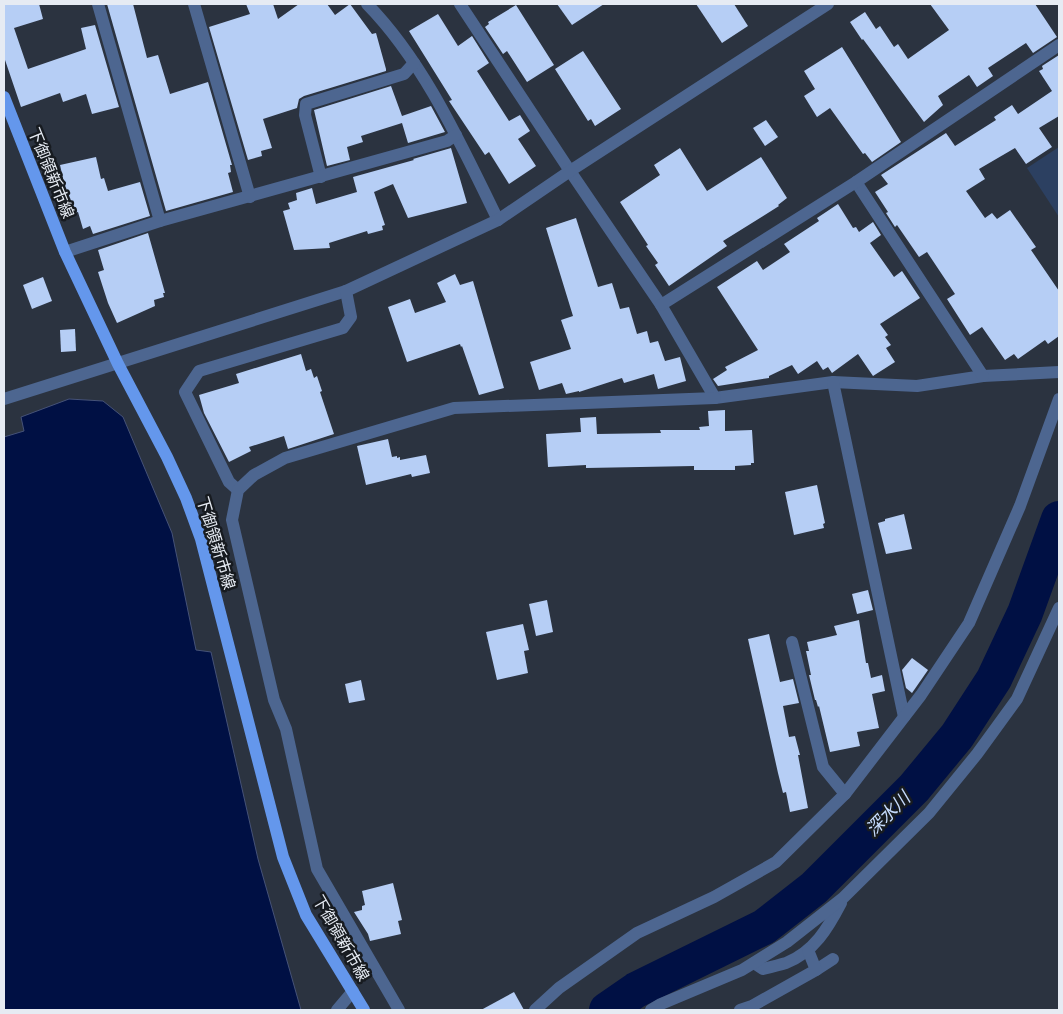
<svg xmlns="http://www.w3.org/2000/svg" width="1063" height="1014" viewBox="0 0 1063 1014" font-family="Karla,'Noto Sans JP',sans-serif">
	<rect width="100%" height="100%" fill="#2b3340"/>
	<path fill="#2c4061" d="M1059 147V217L1027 168Z"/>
	<path fill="#001044" stroke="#455278" d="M69 399 103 401 123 417 172 533 196 650 211 652 258 859 301 1010H4V437L24 431 21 417Z"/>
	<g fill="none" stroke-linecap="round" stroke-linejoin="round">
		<path stroke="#001044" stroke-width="36" d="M607 1010 636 990 764 927 814 888 914 788 957 736 994 679 1025 613 1059 519"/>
	</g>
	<g fill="#b6cef5">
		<path d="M4 4H39L43 19 14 28 28 69 86 49 81 28 95 25 119 107 92 114 86 94 63 102 60 93 21 107 4 57Z"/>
		<path d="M107 4H133L147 58 158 55 170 94 208 82 232 165H230L231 172 228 173 233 192 166 211Z"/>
		<path d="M246 4H273L278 19 299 4H327L335 15 350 4 372 34 376 33 386 69V71L304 96 299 99 297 108 263 119 272 148 261 151 262 156 248 160 209 27 250 14Z"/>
		<path d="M557 4H604L572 25Z"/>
		<path d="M696 4H734L748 26 722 43Z"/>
		<path d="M930 4H1035L1057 37 1033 53 1026 43 988 68 993 76 977 87 969 75 938 96 943 105 924 122 863 39 862 40 850 22 865 12 876 29 880 26 894 47 898 44 908 59 949 30Z"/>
		<path d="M516 5 554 65 527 82 507 51 503 54 485 27 489 24 488 22Z"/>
		<path d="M438 14 458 46 472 36 489 63 477 71 509 121 520 115 530 131 518 139 536 166 509 184 489 152 485 155 449 101 452 100 409 31Z"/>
		<path d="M842 47 901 142 872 162 865 153 863 154 830 108 817 117 804 96 815 89 804 71Z"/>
		<path d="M583 51 621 109 595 126 591 119 588 121 555 69Z"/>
		<path d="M1059 55V116L1039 128 1052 147 1026 164 1015 148 979 169 985 179 966 191 985 218 992 213 997 219 1010 210 1036 247 1031 250 1059 291V336L1048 344 1045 340 1018 359 1014 354 1005 360 982 327 970 335 947 299 955 294 927 252 919 257 897 225 895 227 886 213 888 212 875 192 888 184 881 175 946 133 955 146 996 120 994 117 1012 105 1018 114 1052 91 1039 71 1043 69 1042 66Z"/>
		<path d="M391 86 402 116 431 106 445 132 408 143 402 123 361 136 363 142 347 147 350 160 327 166 314 110Z"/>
		<path d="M766 120 778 137 765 146 753 128Z"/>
		<path d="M451 148 467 203 408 218 393 184 374 192 385 225 382 226 383 230 368 234 367 231 329 243 330 248 294 250 283 211 290 209 288 203 297 200 296 193 312 188 316 204 357 192 353 177 414 160 413 159Z"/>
		<path d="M680 148 707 191 761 157 787 198 778 205 779 206 723 241 727 246 669 286 655 265 658 263 646 246 648 245 620 202 660 175 654 165Z"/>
		<path d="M96 157 101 179 104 178 108 191 140 182 150 216 93 234 90 226 83 229 78 212 68 214 61 188 65 187 60 165Z"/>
		<path d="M838 204 853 228 856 227 859 232 873 222 881 235 870 243 894 277 902 271 920 298 880 324 888 335 885 337 891 345 886 348 895 362 873 376 858 354 832 373 828 367 823 370 817 361 798 374 792 365 769 376V378L718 386 713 379 727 370 725 367 758 350 717 287 757 261 763 270 790 252 784 244 819 221 817 218Z"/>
		<path d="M576 218 598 287 612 283 620 309 629 307 637 334 647 331 650 343 658 341 665 361 680 357 686 381 658 389 654 374 624 383 622 378 579 392V391L566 394 562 383 539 390 530 362 571 349 561 320 573 316 546 228Z"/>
		<path d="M148 233 165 293H163L164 297 154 300 155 306 117 323 108 303 98 272 104 270 98 250Z"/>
		<path d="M455 274 460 285 473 281 504 388 479 395 462 346 461 347 460 344 407 362 388 307 410 299 415 313 446 302 437 283Z"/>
		<path d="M43 277 52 301 32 309 23 285Z"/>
		<path d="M75 329 76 351 61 352 60 330Z"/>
		<path d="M301 354 306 371 311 369 314 378 317 376 322 391 320 392 334 434 288 449 284 436 249 447 251 451 229 462 204 413 199 395 239 383 236 374Z"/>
		<path d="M725 410V431L752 430 754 463H751V465L735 466V470H694V466L586 468V465L548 467 546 434 581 432 580 418 596 417 597 434 661 433 660 430H700L699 427 709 426 708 411Z"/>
		<path d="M388 439 392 457 397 456V458L400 457V460L426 455 430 473 412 477 411 474 366 485 357 446Z"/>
		<path d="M817 485 825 523 823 524 824 528 794 535 785 492Z"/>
		<path d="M904 514 912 549 886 554 878 523 885 521V519Z"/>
		<path d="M868 590 873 610 857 614 852 594Z"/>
		<path d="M547 600 553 632 536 636 529 604Z"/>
		<path d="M859 620 866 663H868L871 678 882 675 885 691 872 694 879 728 857 732 860 746 830 752 819 706 818 707 816 700H815L809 675H811L806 651H809L807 642 837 635 834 626Z"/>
		<path d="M523 624 529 650 524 651 528 673 497 680 486 632Z"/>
		<path d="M769 634 780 682 793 679 799 703 783 706 789 737 795 736 800 755H798L808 808 790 812 786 792 783 793 778 773 748 639Z"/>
		<path d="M912 658 928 670 912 693 906 688 902 670Z"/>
		<path d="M361 680 365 700 349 703 345 684Z"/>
		<path d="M393 883 402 920 398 921 401 934 370 941 368 934 354 912 362 910V906L365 905 362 891Z"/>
		<path d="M514 992 524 1010H481Z"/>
	</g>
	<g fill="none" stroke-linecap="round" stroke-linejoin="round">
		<g stroke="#4d6690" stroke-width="12">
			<path d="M98 4 160 221"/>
			<path d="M194 4 250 197"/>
			<path d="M367 4C425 63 462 147 498 220"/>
			<path d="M460 4 570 171 661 305 715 398 833 382 917 386 983 376 1059 372"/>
			<path d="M321 177 305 115 306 104 404 74 414 63"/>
			<path d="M856 182 983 376"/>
			<path d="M65 252 160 221 447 141 456 135"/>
			<path d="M661 305 856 182 1059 45"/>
			<path d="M833 382 904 717"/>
			<path d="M4 399 346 291 498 220 570 171 828 4"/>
			<path d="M238 490 229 482 185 392 199 371 343 328 351 317 346 291"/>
			<path d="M792 642 823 767 845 794"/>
			<path d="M754 963 763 969C771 967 779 965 786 963 814 952 828 928 841 903"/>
			<path d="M816 970 833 959"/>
			<path d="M337 1010 353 991"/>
			<path d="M399 1010 317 869 286 729 274 700 232 520 238 490 254 475 285 458 454 408 715 398"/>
			<path d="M535 1010 559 988 637 933 714 897 776 862 845 794 921 695 969 623 1020 506 1059 399"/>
			<path d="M651 1010 661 1004 742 970 787 942 843 898 929 813 977 754 1017 699 1059 608"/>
			<path d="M740 1010 752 1006 816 970 808 950"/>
		</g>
		<path stroke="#6497ec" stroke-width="12" d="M4 97 65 252 118 364 167 457 186 498 201 539 283 857 306 915 364 1010"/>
	</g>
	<g text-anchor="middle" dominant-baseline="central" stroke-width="5" stroke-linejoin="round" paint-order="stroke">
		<g font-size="16" fill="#e6ebf3" stroke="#171b20">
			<text transform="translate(51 173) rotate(68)">下御領新市線</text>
			<text transform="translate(216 543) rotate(73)">下御領新市線</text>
			<text transform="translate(341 938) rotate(60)">下御領新市線</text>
		</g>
		<g font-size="18" font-style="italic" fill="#c6dbfd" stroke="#171b20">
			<text transform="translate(888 814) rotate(-45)">深水川</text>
		</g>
	</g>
	<rect width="1063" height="1014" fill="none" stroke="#e6ebf3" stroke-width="10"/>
</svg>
